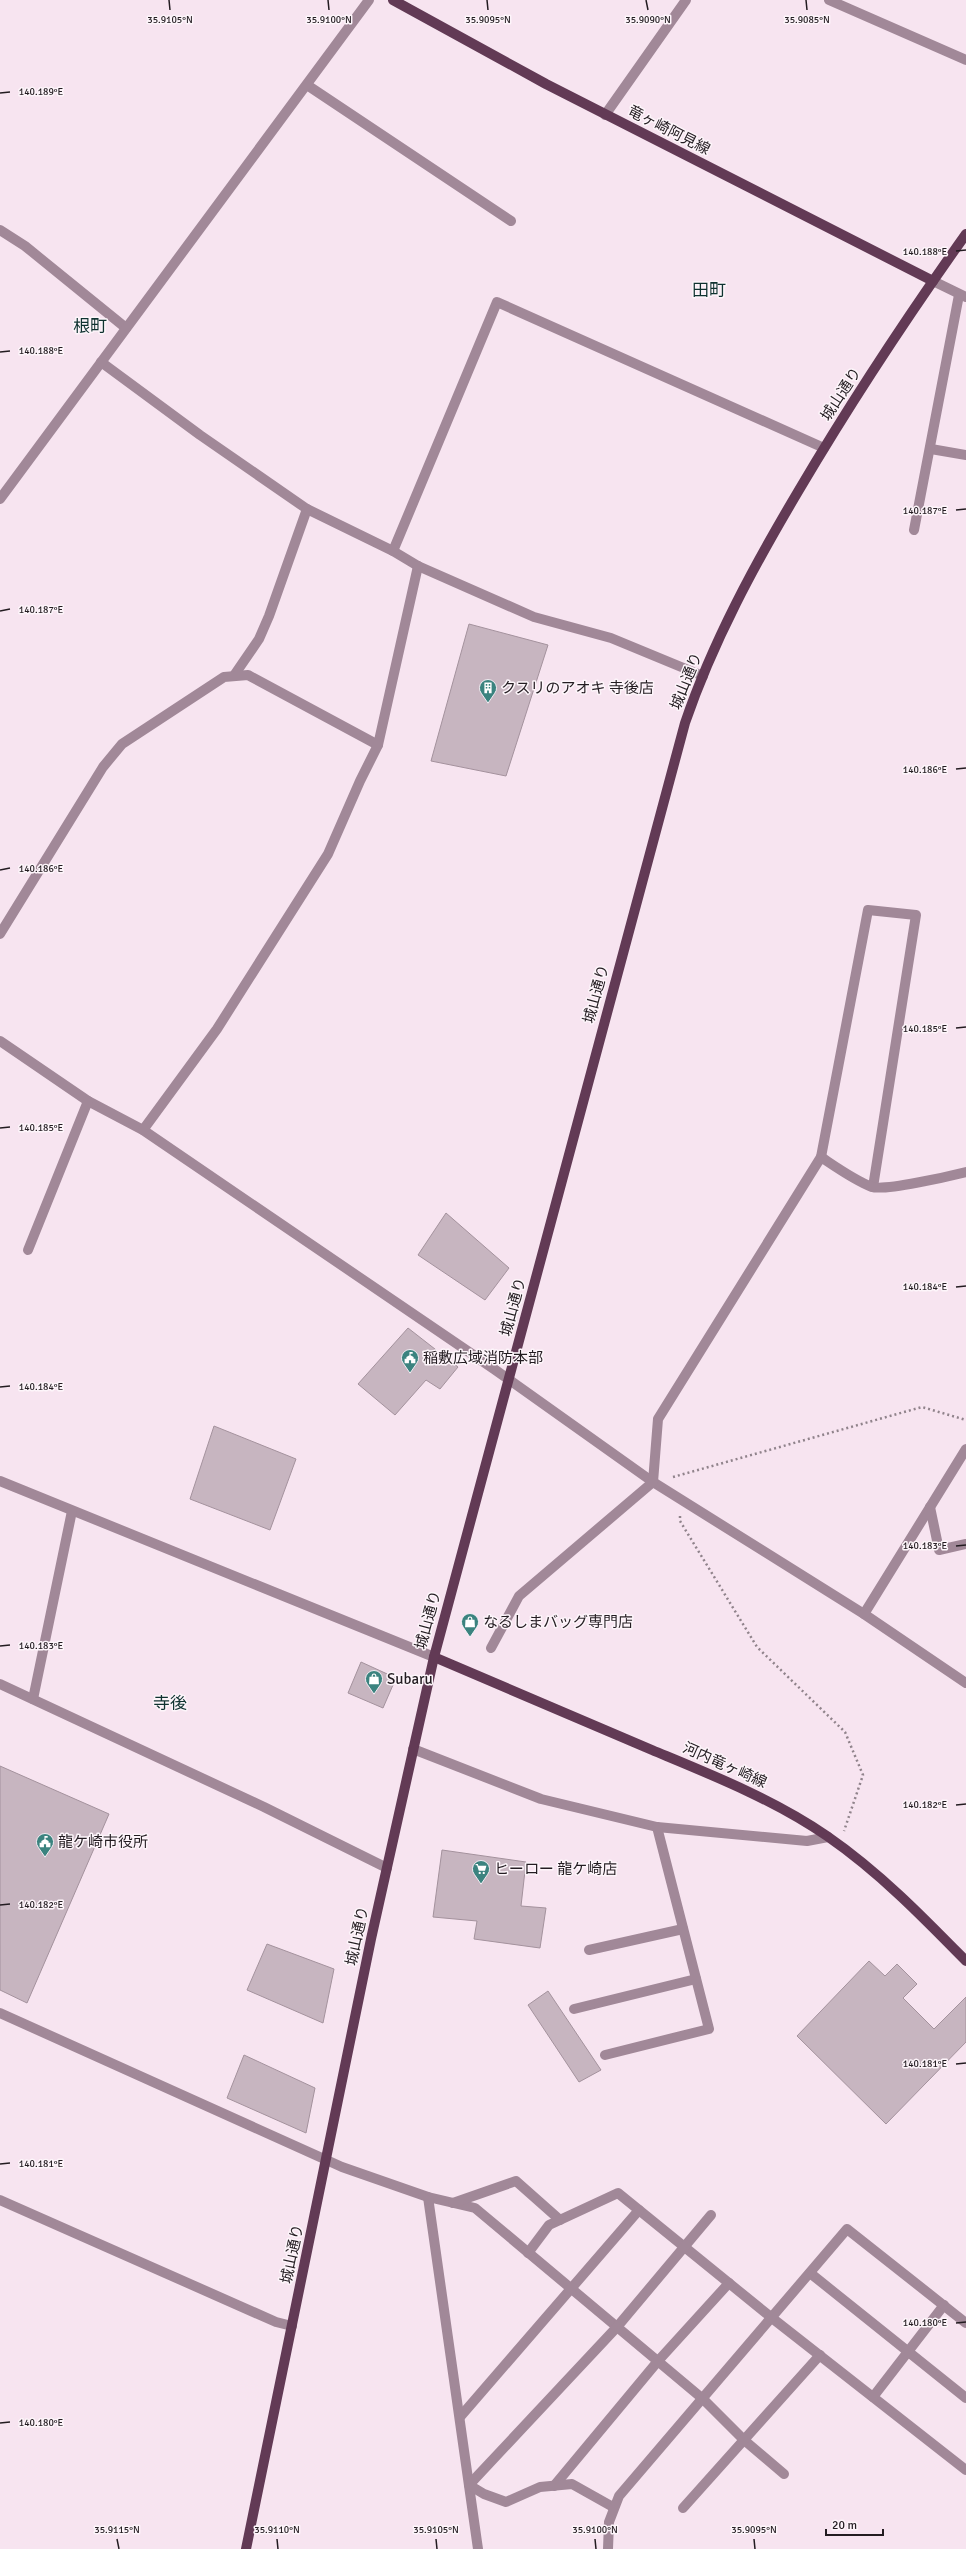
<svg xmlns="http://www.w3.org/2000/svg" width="966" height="2549" viewBox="0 0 966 2549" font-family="Signika,'Noto Sans JP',sans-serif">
	<rect width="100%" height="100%" fill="#f7e4f0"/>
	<g fill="#c7b5c0" stroke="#a4929d">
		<path d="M469 624 548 645 506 776 431 761Z"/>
		<path d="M446 1213 509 1268 485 1300 418 1255Z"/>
		<path d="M408 1328 458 1367 440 1389 426 1380 395 1415 358 1384Z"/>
		<path d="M214 1426 296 1459 270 1530 190 1499Z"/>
		<path d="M361 1662 396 1678 383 1708 348 1693Z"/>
		<path d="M0 1766 109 1814 27 2003 0 1990Z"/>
		<path d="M442 1850 526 1862 521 1906 546 1908 540 1948 474 1939 477 1921 433 1917Z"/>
		<path d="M267 1944 334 1969 323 2023 247 1990Z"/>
		<path d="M869 1961 885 1976 897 1964 917 1984 903 1998 934 2029 966 1997V2042L886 2124 797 2036Z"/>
		<path d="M548 1991 601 2070 579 2082 528 2005Z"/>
		<path d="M244 2055 315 2088 306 2133 227 2098Z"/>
	</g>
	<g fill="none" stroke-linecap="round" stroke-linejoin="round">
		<g stroke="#90838b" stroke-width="2.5" stroke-dasharray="2 3" stroke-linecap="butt">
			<path d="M673 1477 922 1407 966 1420"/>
			<path d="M680 1516V1521L757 1647 845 1732 863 1775 844 1831"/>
		</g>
		<g stroke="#a18898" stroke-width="10">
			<path d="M829 0 966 60"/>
			<path d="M307 85 511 221"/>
			<path d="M605 115 686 0"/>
			<path d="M0 230 25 246 126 328"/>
			<path d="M933 281 966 297"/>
			<path d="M101 362 200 435 307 509 393 551 418 566 534 617 611 638 703 676"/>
			<path d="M931 449 966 455"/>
			<path d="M0 499 369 0"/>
			<path d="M914 530 959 295"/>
			<path d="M393 551 497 302 824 448"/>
			<path d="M235 674 259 639 269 616 307 509"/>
			<path d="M0 934 103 767 122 744 224 677 248 675 378 745"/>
			<path d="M0 1041 88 1101 143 1130 494 1369 653 1482 864 1614 966 1683"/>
			<path d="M143 1130 217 1029 328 854 360 781 378 745 418 566"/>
			<path d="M821 1157 868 910 916 915 873 1187"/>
			<path d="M28 1250 88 1101"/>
			<path d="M0 1481 434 1657"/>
			<path d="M930 1507 939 1550 966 1544"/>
			<path d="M864 1614 966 1449"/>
			<path d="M491 1648 519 1596 653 1482 658 1419 821 1157C836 1167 854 1180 872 1187 885 1191 950 1176 966 1172"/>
			<path d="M0 1684 264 1807 387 1868"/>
			<path d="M33 1699 72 1511"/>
			<path d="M413 1749 541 1799 657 1827 807 1841 828 1837"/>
			<path d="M589 1950 683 1929"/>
			<path d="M574 2009 696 1979"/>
			<path d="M0 2013 342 2167 428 2197 475 2208 703 2399 744 2440 784 2474"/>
			<path d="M605 2055 709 2029 657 1827"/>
			<path d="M428 2197 478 2549"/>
			<path d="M0 2200 276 2322 292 2326"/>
			<path d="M453 2203 516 2181 560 2220"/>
			<path d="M528 2253 549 2225 618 2193 772 2318 966 2470"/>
			<path d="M810 2273 966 2398"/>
			<path d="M873 2397 944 2305"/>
			<path d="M460 2417 639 2210"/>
			<path d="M554 2486 658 2361 729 2283"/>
			<path d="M613 2507 572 2484 540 2487 506 2502 484 2494 469 2485 617 2327 711 2215"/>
			<path d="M683 2508 820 2355"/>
			<path d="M608 2549 609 2522 619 2496 847 2229 966 2323"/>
		</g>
		<g stroke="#623a55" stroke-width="10">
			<path d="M393 0 546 84 933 281"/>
			<path d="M434 1657C506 1688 579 1719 652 1750 712 1775 773 1799 827 1836 879 1872 922 1916 966 1961"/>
			<path d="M246 2549 371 1939 434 1657 685 723C713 641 755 564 799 490 851 402 907 317 966 234"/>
		</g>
	</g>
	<path fill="none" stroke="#231c21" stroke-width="1.5" d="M169 0 170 10M328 0 329 10M487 0 488 10M646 0 648 10M806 0 807 10M0 93 10 92M956 251 966 250M0 352 10 351M956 510 966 509M0 611 10 609M956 769 966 768M0 870 10 868M956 1028 966 1027M0 1128 10 1127M956 1287 966 1286M0 1387 10 1386M956 1546 966 1545M0 1646 10 1645M956 1805 966 1804M0 1905 10 1904M956 2064 966 2063M0 2164 10 2163M956 2323 966 2322M0 2423 10 2422M117 2539 119 2549M277 2539 278 2549M436 2539 437 2549M595 2539 596 2549M754 2539 755 2549"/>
	<defs>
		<symbol id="building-pin" viewBox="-11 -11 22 30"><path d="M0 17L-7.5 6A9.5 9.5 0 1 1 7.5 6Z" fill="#3b837f" stroke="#fdf5fa"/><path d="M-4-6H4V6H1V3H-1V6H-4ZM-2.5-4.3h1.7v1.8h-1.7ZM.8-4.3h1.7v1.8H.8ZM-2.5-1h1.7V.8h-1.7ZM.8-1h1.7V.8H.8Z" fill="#fff"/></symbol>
		<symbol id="civic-pin" viewBox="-11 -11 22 30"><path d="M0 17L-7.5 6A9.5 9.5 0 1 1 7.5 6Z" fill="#3b837f" stroke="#fdf5fa"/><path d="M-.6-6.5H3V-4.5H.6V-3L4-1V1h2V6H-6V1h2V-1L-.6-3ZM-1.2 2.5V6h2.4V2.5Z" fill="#fff"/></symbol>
		<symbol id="shop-pin" viewBox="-11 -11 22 30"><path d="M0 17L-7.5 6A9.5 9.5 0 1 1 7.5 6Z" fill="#3b837f" stroke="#fdf5fa"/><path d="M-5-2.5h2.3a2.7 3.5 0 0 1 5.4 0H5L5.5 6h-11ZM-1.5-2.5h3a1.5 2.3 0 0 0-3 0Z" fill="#fff"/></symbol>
		<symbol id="supermarket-pin" viewBox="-11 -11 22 30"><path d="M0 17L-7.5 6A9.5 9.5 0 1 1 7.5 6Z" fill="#3b837f" stroke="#fdf5fa"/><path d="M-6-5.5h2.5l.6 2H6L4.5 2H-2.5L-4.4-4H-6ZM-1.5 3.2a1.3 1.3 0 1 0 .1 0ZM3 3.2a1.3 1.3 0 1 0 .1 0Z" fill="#fff"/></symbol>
	</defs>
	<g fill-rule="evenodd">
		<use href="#building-pin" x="478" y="678" width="20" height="27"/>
		<use href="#civic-pin" x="400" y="1348" width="20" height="27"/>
		<use href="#shop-pin" x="460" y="1612" width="20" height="27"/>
		<use href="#shop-pin" x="364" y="1669" width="20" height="27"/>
		<use href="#civic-pin" x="35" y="1832" width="20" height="27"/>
		<use href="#supermarket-pin" x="471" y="1859" width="20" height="27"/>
	</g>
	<g text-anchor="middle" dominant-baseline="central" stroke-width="3" stroke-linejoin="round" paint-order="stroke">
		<g font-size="15" fill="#231c21" stroke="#fdf5fa">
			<text transform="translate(669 130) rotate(27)">竜ヶ崎阿見線</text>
			<text transform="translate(841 394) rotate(-57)">城山通り</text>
			<text transform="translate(686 681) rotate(-68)">城山通り</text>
			<text transform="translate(596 994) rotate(-75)">城山通り</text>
			<text transform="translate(513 1307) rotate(-75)">城山通り</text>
			<text transform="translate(428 1620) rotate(-75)">城山通り</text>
			<text transform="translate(725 1765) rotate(24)">河内竜ヶ崎線</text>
			<text transform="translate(357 1936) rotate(-78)">城山通り</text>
			<text transform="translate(292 2254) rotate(-78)">城山通り</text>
		</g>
		<g font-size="15" fill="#231c21" stroke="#fdf5fa" text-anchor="start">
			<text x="501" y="688">クスリのアオキ 寺後店</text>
			<text x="423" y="1358">稲敷広域消防本部</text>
			<text x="483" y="1622">なるしまバッグ専門店</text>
			<text x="387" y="1679">Subaru</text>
			<text x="58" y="1842">龍ケ崎市役所</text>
			<text x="494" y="1869">ヒーロー 龍ケ崎店</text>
		</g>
		<g font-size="17" fill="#0f3230" stroke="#fdf5fa">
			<text x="709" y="290">田町</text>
			<text x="90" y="326">根町</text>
			<text x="170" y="1703">寺後</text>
		</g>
	</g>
	<g font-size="10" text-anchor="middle" fill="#231c21" stroke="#fdf5fa" stroke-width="3" stroke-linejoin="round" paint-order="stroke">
		<text x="170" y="23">35.9105°N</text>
		<text x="329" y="23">35.9100°N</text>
		<text x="488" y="23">35.9095°N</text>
		<text x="648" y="23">35.9090°N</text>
		<text x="807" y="23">35.9085°N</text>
		<text x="41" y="95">140.189°E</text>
		<text x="925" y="255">140.188°E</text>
		<text x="41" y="354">140.188°E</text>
		<text x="925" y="514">140.187°E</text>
		<text x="41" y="613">140.187°E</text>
		<text x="925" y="773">140.186°E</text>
		<text x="41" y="872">140.186°E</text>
		<text x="925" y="1032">140.185°E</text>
		<text x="41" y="1131">140.185°E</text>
		<text x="925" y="1290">140.184°E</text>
		<text x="41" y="1390">140.184°E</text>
		<text x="925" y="1549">140.183°E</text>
		<text x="41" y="1649">140.183°E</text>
		<text x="925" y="1808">140.182°E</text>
		<text x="41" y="1908">140.182°E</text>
		<text x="925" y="2067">140.181°E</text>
		<text x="41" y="2167">140.181°E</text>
		<text x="925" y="2326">140.180°E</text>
		<text x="41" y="2426">140.180°E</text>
		<text x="117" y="2533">35.9115°N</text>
		<text x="277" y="2533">35.9110°N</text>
		<text x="436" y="2533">35.9105°N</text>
		<text x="595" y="2533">35.9100°N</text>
		<text x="754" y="2533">35.9095°N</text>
	</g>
	<path d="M826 2529v6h57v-6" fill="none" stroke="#231c21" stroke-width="2"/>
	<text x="832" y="2529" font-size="12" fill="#231c21" stroke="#fdf5fa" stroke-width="3" paint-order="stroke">20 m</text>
</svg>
